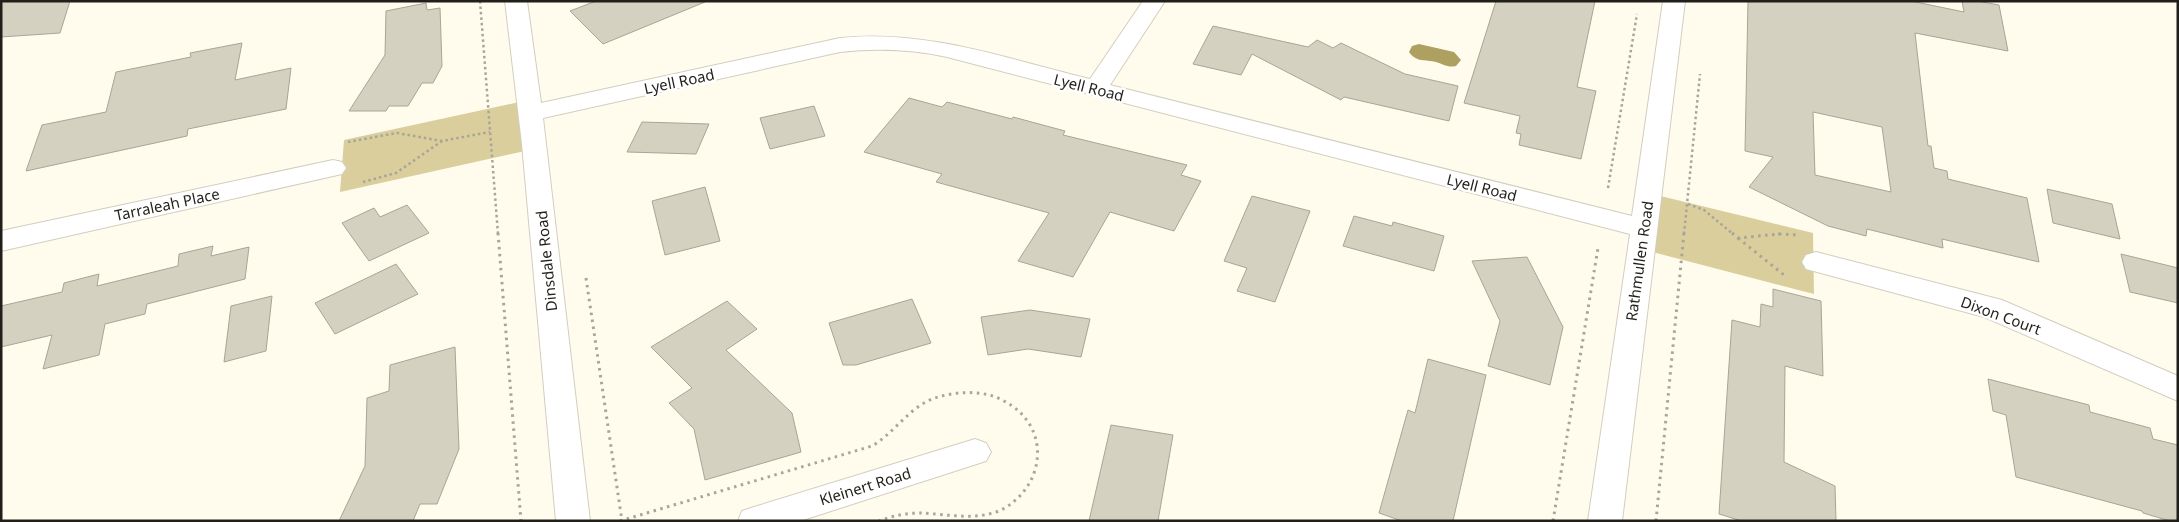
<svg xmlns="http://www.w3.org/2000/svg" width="2179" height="522" viewBox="0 0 2179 522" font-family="'Noto Sans',sans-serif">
	<rect width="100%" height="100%" fill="#fffcee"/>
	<g fill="#d9ce9c">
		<path d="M529 100 534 149 340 192 344 140Z"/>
		<path d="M1648 193 1813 233 1814 294 1641 249Z"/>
	</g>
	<path fill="#ada061" d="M1419 44 1454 52 1461 60 1456 66C1447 68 1444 64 1436 62 1425 59 1417 63 1409 52L1412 46Z"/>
	<g fill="#d4d1c0" stroke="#a8a595" fill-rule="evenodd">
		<path d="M1 1H70L60 33 1 37Z"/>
		<path d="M596 1H705V2L603 44 570 11Z"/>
		<path d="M1496 1H1595L1577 87 1596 91 1581 159 1519 145 1521 134 1516 133 1520 116 1464 103Z"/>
		<path d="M1748 1H1911L1964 12 1962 1H1977L1999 5 2008 51 1915 33 1928 146H1931L1934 168 1947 171 1948 179 2027 198 2039 262 1942 239 1943 248 1867 229 1866 236 1828 226 1749 187 1773 157 1745 151ZM1813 112 1882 127 1891 192 1815 175Z"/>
		<path d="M426 3 427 10 440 8 442 66 433 83H422L408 106H389L386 111H349L385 55 386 11Z"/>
		<path d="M1213 26 1308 47 1317 40 1333 48 1341 43 1405 74 1458 86 1449 121 1344 97 1341 100 1252 54 1241 75 1193 64Z"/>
		<path d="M242 43 235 80 291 68 286 109 188 129 187 136 26 171 42 125 106 112 116 72 191 57 190 53Z"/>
		<path d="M909 98 942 107 947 102 1012 119 1013 117 1065 131 1063 135 1187 165 1181 175 1201 181 1174 231 1110 212 1073 277 1018 261 1049 213 936 182 942 174 864 152Z"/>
		<path d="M814 106 825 136 770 149 760 118Z"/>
		<path d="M642 122 709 124 696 154 627 152Z"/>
		<path d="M705 187 720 241 665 255 652 201Z"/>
		<path d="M2047 189 2112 204 2120 239 2053 223Z"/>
		<path d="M1252 196 1310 211 1275 302 1237 291 1247 268 1224 261Z"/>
		<path d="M407 205 429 233 369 261 342 223 374 208 380 217Z"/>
		<path d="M1354 216 1392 226 1393 222 1444 236 1434 271 1343 246Z"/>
		<path d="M213 246 211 256 249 247 245 279 147 304 145 314 105 324 99 355 43 369 52 335 1 347V306L62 292 64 283 99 274 97 286 178 266 179 254Z"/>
		<path d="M2121 254 2178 268V303L2130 292Z"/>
		<path d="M1527 257 1563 327 1550 385 1488 366 1500 321 1472 261Z"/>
		<path d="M396 264 418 294 335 334 315 303Z"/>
		<path d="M1773 289 1821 301 1823 376 1785 366 1784 462 1835 486 1836 521H1742L1719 514 1732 320 1760 327 1761 304 1773 307Z"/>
		<path d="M272 296 266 351 224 362 231 306Z"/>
		<path d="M912 299 931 343 856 365H843L829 323Z"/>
		<path d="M727 301 757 329 726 350 792 413 801 452 705 480 694 429 669 403 692 388 651 347Z"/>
		<path d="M1030 310 1090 319 1081 357 1028 349 988 355 981 317Z"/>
		<path d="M455 347 459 449 437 504H420L413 521H339L365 466 367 398 389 391 390 365Z"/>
		<path d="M1428 359 1486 375 1453 521H1402L1379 513 1408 410 1415 413Z"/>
		<path d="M1988 379 2089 405 2090 412 2150 428 2153 439 2178 445V521H2170L2143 513 2142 511 2016 477 2006 415 1993 411Z"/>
		<path d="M1111 425 1173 435 1158 521H1089Z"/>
	</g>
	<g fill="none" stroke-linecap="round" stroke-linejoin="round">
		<defs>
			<g id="minor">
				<path d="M505 1H527L541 103 840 38C925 29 1008 59 1090 79L1143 1H1165L1110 85 1632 216 1663 1H1685L1622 521H1588L1630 234 947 57C911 49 876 48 840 52L543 118 590 521H556L522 144Z"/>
				<path d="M333 160 342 162 346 168 342 174 1 251V231Z"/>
				<path d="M1816 252 2002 300 2178 376V401L1984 317 1806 269 1802 262 1806 255Z"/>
				<path d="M975 439 986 443 991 452 986 461 800 521H738L742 511 754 507Z"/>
			</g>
		</defs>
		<use href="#minor" stroke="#d2cebe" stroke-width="2"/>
		<g stroke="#a8a59a" stroke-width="2.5" stroke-dasharray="2.5 3" stroke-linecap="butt">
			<path d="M480 1 498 234"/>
			<path d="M348 142 397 133 442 141 490 132"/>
			<path d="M363 182 396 173 442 141"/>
			<path d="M1608 188 1637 14"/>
			<path d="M1688 204 1704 210 1733 234"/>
			<path d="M1684 234 1700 74"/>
			<path d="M1778 234H1781"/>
		</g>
		<g stroke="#a8a59a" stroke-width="3" stroke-dasharray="2.5 4.5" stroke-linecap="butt">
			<path d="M498 233 521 521"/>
			<path d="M1732 233 1738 238 1779 234 1799 235"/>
			<path d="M1738 238 1784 275"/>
			<path d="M586 278 622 521"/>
			<path d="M620 521 872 446C896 432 910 405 938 397 959 391 985 390 1004 401 1050 425 1047 482 1005 508 980 522 947 514 920 513 906 513 892 516 879 521"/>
			<path d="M1553 521 1598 248"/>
			<path d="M1656 521 1684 233"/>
		</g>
		<use href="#minor" fill="#fff" fill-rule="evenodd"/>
	</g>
	<g text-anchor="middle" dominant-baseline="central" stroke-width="5" stroke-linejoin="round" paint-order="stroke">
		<g font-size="15" fill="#211f19" stroke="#fff">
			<text transform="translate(679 81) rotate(-12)">Lyell Road</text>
			<text transform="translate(1089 87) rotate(14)">Lyell Road</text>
			<text transform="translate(1482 187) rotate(14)">Lyell Road</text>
			<text transform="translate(167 204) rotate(-12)">Tarraleah Place</text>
			<text transform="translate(546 261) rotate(-96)">Dinsdale Road</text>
			<text transform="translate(1639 261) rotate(-82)">Rathmullen Road</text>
			<text transform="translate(2001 315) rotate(20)">Dixon Court</text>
			<text transform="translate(865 486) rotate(-17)">Kleinert Road</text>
		</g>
	</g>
	<rect width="2179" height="522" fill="none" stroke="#211f19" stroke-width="5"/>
</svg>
